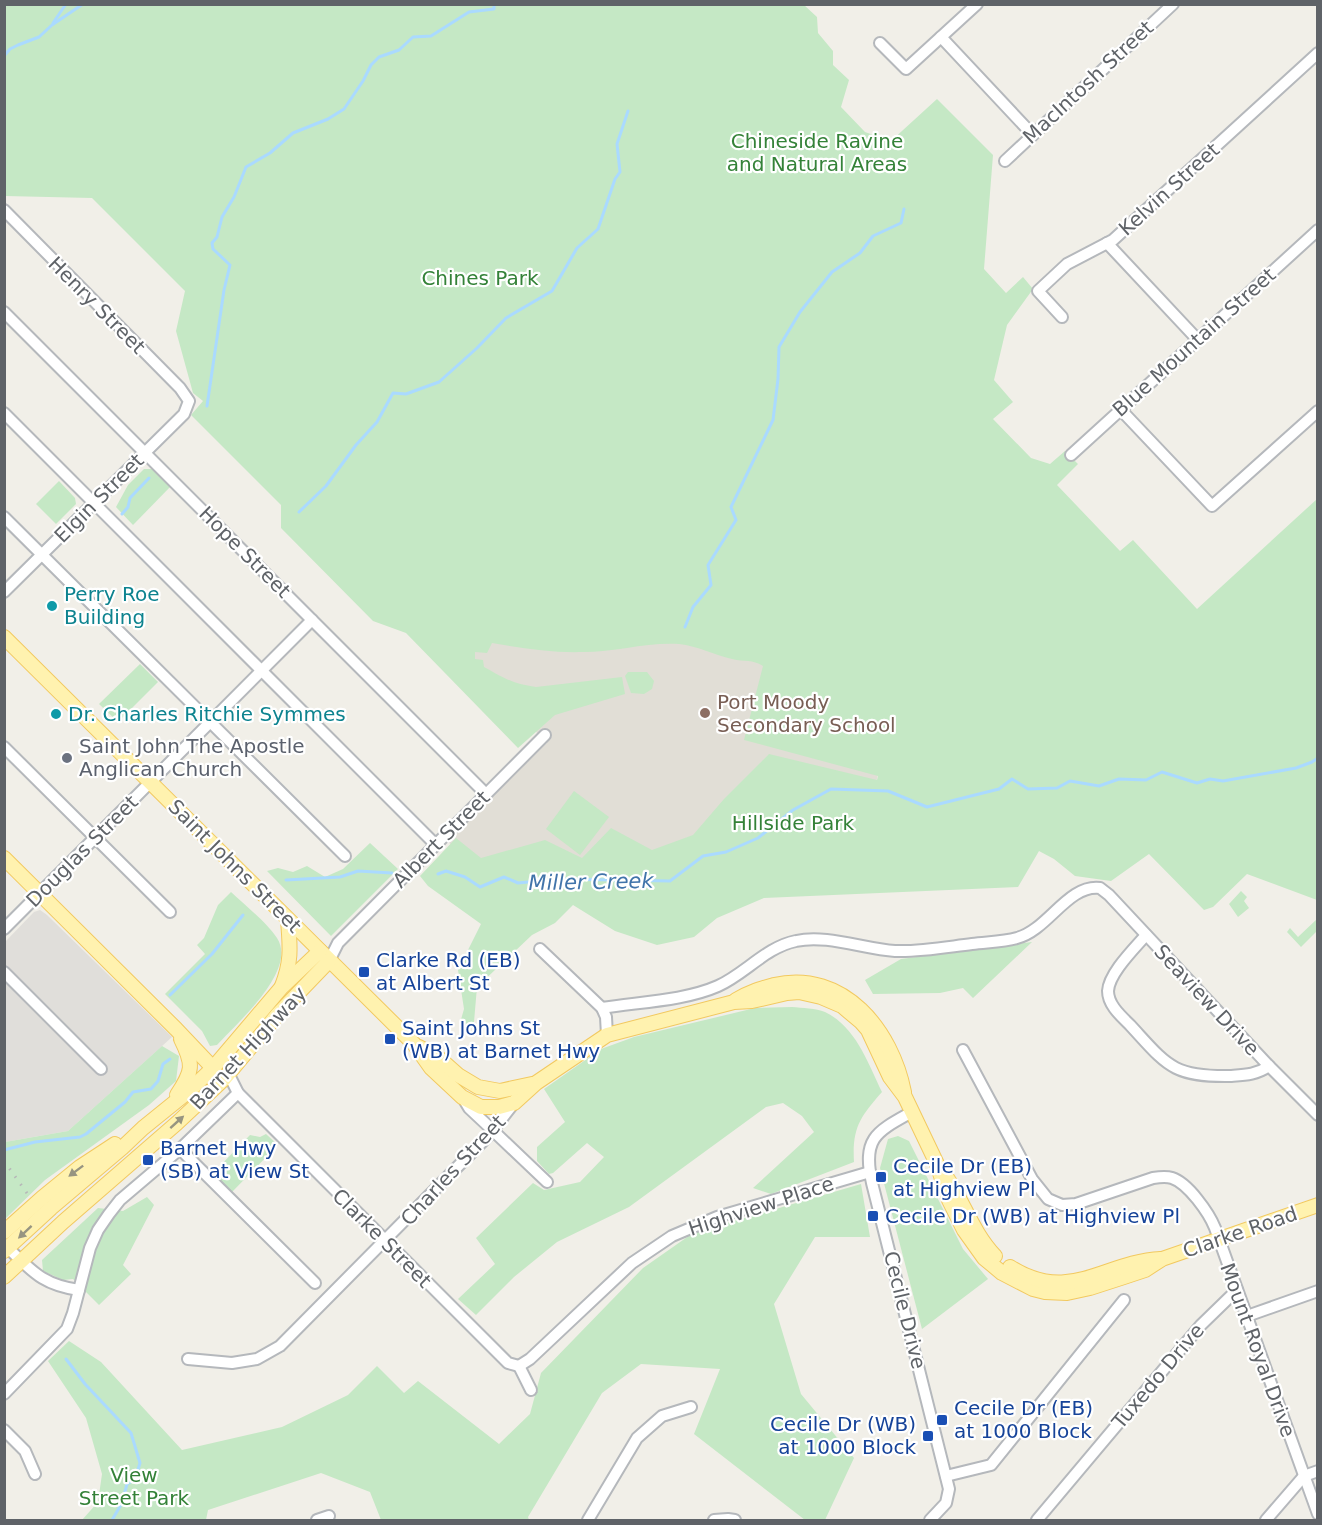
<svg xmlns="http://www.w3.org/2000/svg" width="1322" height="1525" viewBox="0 0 1322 1525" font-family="'DejaVu Sans',sans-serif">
	<rect width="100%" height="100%" fill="#f1efe8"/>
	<path fill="#e0deda" d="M40 910 47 915 172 1037 68 1131 5 1142V942L34 912Z"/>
	<path fill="#e1ded6" d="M390 563 897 694 876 783 694 862 473 864 447 841 547 743 379 573Z"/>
	<g fill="#c5e8c5">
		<path d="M5 5H804L817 17 818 33 833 51V65L849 80 841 107 865 132 891 141 937 99 993 155 984 269 1006 293 1023 277 1033 289 1007 325 994 380 1013 402 993 419 1031 458 1050 464 1065 451 1078 464 1057 485 1120 551 1133 540 1197 609 1317 499V900L1247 874 1213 907 1204 910 1149 854 1111 881 1075 876 1054 859 1039 851 1018 887 764 898 717 918 694 937 657 945 615 931 573 905 555 923 532 935 477 987 474 1022 467 1030 460 1023 464 1009 458 970 481 924 428 886 420 876 456 838 481 858 545 840 582 858 611 828 652 850 693 835 724 799 769 754 877 780 878 776 744 740 763 666C752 659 745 662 732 659 714 655 698 646 679 644 647 642 616 652 583 652 552 653 522 648 492 643L487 653 475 652V659L483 660 484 667C504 678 513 684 536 687L622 677 625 694 555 715 518 748 406 633 373 621 281 528V505L191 415 203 401 193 393 176 331 185 291 92 198 5 196Z"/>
		<path d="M144 469H154L171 486 133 525 116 507 128 485Z"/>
		<path d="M59 481 75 498 76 504 56 524 36 504Z"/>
		<path d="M140 664 158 682 118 722 99 704Z"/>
		<path d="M628 672H647L654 681 652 689 644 694 631 693 625 676Z"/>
		<path d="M574 791 609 817 580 855 546 829Z"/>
		<path d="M370 843 398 869 331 936 267 871 278 868 293 872 307 866 325 877 343 869Z"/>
		<path d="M1241 891 1247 897 1244 901 1249 908 1238 917 1229 904Z"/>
		<path d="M231 892C245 905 267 923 277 938 298 970 237 1023 217 1045L210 1046 202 1031 165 994 205 954 197 945 204 938 218 905Z"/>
		<path d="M1317 919V931L1301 947 1287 932 1290 928 1298 937Z"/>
		<path d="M1032 942 973 998 963 988 940 993 873 994 865 980 901 959Z"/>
		<path d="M792 1007C802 1008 816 1008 825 1012 856 1027 868 1063 882 1092 860 1117 852 1128 854 1162L771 1194 753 1188 814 1132 802 1116 783 1103 766 1107 629 1207 557 1242 514 1277 476 1315 458 1299 495 1264 476 1238 533 1183 544 1190 580 1182 604 1157 587 1143 553 1173 549 1174 537 1161V1147L565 1122 544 1089 601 1049 634 1037 755 1008Z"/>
		<path d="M162 1046 179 1056 176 1081 149 1105 45 1180 5 1219V1142L68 1131Z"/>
		<path d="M266 1134 278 1145 232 1192 213 1173 250 1135 260 1137Z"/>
		<path d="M898 1136 909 1141 963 1249 988 1279 922 1329 880 1168 888 1139Z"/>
		<path d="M861 1184 870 1237H815L774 1304 801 1394 854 1458 825 1520H805L694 1434 720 1369 641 1364 602 1393 528 1517 529 1520H381L370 1492 321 1473 208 1510 206 1520H82L98 1502 102 1474 86 1418 48 1361 69 1341 101 1362 182 1450 282 1427 348 1395 377 1366 404 1393 418 1381 499 1444 530 1414 541 1373 643 1268 693 1233Z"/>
		<path d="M147 1197 154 1205 123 1265 131 1274 99 1305 73 1279 63 1280 43 1271 42 1260 98 1208 123 1211Z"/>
	</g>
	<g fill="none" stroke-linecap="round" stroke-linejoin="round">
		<g stroke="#aadaff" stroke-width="3">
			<path d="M53 23 66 4"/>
			<path d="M4 56 10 49 18 45 39 37 52 25 83 4"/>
			<path d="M207 406 224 290 230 265 213 249 212 243 217 237 222 217 234 197 246 167 270 153 293 133 328 119 344 109 363 81 371 65 379 57 399 50 413 37 431 36 469 12 494 9V4"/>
			<path d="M299 512 326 486 356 445 377 422 393 393 406 394 439 382 477 348 506 318 552 291 577 248 598 229 615 179 620 172 617 144 628 111"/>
			<path d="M122 514 128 507 130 498 149 478"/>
			<path d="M685 627 693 607 711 585 708 565 736 520 731 507 773 420 778 379 779 347 800 312 832 272 860 253 873 236 901 223 904 209"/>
			<path d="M438 874 446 871 465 877 480 887 504 877 518 883 558 879 670 881 703 856 726 852 758 838 793 810 831 789 888 791 927 807 999 789 1012 779 1028 789 1057 788 1070 781 1099 786 1119 779 1146 780 1162 772 1197 783 1210 779 1223 781 1296 768 1312 762 1318 758"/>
			<path d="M286 880 340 877 358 871 392 873"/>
			<path d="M170 995 212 954 243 915"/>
			<path d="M4 1150 35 1142 80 1137 86 1134 125 1102 133 1092 151 1089 158 1081 163 1064 170 1059"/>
			<path d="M66 1359 85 1384 131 1433 140 1463 135 1479 127 1484 122 1503 112 1520"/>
		</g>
		<defs>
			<g id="minor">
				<path d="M941 37 1032 134"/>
				<path d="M880 43 906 69 977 4"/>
				<path d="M1005 161 1173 4"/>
				<path d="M4 210 180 388 189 401 184 414 4 592"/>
				<path d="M1107 243 1197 339"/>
				<path d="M4 312 486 794"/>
				<path d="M1062 317 1038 291 1067 264 1113 240 1318 53"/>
				<path d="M1121 410 1212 506 1318 411"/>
				<path d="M4 413 436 845"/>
				<path d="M1071 455 1318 230"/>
				<path d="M4 517 345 856"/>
				<path d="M4 747 170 912"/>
				<path d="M4 929 312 620"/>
				<path d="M1146 935C1135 948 1109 973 1108 991 1108 1005 1121 1016 1130 1025 1167 1065 1172 1077 1230 1076 1245 1075 1256 1075 1269 1066"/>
				<path d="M540 949 602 1008 606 1017 607 1035"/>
				<path d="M329 961 338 943 545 735"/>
				<path d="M4 972 101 1069"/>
				<path d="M602 1008C638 1002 684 1001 718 986 745 974 766 947 796 941 826 934 864 949 895 951 921 952 947 947 972 944 987 942 1003 942 1017 938 1048 930 1068 884 1100 888L1109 895 1269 1066 1318 1115"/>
				<path d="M963 1050 1032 1179 1048 1199 1062 1205 1076 1204 1153 1178C1159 1177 1166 1176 1172 1178 1188 1183 1209 1213 1215 1228L1318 1514"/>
				<path d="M229 1075 238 1093 508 1363 519 1366"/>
				<path d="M463 1098 469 1108 485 1123 547 1182"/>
				<path d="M912 1112C876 1132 862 1138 872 1183L949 1489 946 1503 930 1520"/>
				<path d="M180 1149 315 1283"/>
				<path d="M8 1248C33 1272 43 1285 79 1290"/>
				<path d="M1247 1316 1318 1291"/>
				<path d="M188 1359 232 1363 257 1359 280 1346 489 1135 514 1103"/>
				<path d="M519 1366 530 1359 632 1263 672 1236 717 1217 870 1172"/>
				<path d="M519 1366 531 1390"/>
				<path d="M4 1394 67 1329 73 1313 90 1248 98 1230 109 1214 120 1200 180 1149 238 1093"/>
				<path d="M4 1430 25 1451 35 1474"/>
				<path d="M946 1476 991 1465 1124 1300"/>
				<path d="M317 1520 329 1516"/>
				<path d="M588 1520 637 1438 662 1416 691 1407"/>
				<path d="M714 1520 728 1519 735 1520"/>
				<path d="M1037 1520 1201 1325 1237 1290"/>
				<path d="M1266 1520 1304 1476 1318 1471"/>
			</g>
			<g id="major">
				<path d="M4 637 414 1044 431 1068 462 1097 481 1107H499L514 1103 536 1083 607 1035 734 1002 752 1001 787 993 799 992 821 997 842 1006 861 1022 868 1030 890 1077 905 1097 937 1164 949 1200 964 1230 984 1258 1002 1273 1033 1289 1045 1292 1067 1293 1090 1288 1124 1277 1145 1270 1162 1259 1318 1205"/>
				<path d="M4 858 176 1029 213 1068 215 1076"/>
				<path d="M282 986C292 961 290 946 288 920"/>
				<path d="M736 1000C749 992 760 989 774 985 844 969 892 1031 904 1092"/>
				<path d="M419 1047 440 1059 458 1075 478 1087 500 1091 532 1084"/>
				<path d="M177 1095C193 1071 194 1065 181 1039"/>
				<path d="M947 1178C964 1203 973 1233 995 1256"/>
				<path d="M4 1232 42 1198 80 1167 115 1144"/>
				<path d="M4 1251 51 1208 122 1148 143 1128 190 1090 213 1068 281 988 320 951"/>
				<path d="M1010 1267C1070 1305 1103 1262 1161 1259"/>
				<path d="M4 1277 63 1222 177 1123 224 1079 278 1014 329 961"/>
			</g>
		</defs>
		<use href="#minor" stroke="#b5b8bc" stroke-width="14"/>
		<use href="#major" stroke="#f2c960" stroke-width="16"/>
		<use href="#minor" stroke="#fff" stroke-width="10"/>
		<use href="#major" stroke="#fff2af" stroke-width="14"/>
		<path stroke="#b6b7b8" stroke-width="3" stroke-dasharray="1.5 8" stroke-linecap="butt" d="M4 1161 29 1196"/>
	</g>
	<defs><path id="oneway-solid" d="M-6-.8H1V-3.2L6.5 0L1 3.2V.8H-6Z" transform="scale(1.5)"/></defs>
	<g fill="#979581">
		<use href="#oneway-solid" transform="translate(177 1122) rotate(-42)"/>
		<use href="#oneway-solid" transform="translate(76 1171) rotate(143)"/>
		<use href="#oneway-solid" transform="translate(25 1232) rotate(137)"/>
	</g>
	<g fill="#0f9aa8" stroke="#fff" stroke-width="2">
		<circle cx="52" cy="606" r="6"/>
		<circle cx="56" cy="714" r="6"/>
	</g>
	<circle fill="#8d6e63" stroke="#fff" stroke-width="2" cx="705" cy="713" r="6"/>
	<circle fill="#6b7280" stroke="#fff" stroke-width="2" cx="67" cy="758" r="6"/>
	<g fill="#1a4fb4" stroke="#fff" stroke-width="2">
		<rect x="358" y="966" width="12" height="12" rx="3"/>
		<rect x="384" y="1033" width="12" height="12" rx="3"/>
		<rect x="142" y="1154" width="12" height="12" rx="3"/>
		<rect x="875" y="1171" width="12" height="12" rx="3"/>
		<rect x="867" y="1210" width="12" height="12" rx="3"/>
		<rect x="936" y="1414" width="12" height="12" rx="3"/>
		<rect x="922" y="1430" width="12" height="12" rx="3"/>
	</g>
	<g text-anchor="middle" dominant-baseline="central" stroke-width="4.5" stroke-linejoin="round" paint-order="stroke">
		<g font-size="20" fill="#5f6368" stroke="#fff">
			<text transform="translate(1088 82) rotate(-43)">MacIntosh Street</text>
			<text transform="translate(1169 189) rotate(-42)">Kelvin Street</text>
			<text transform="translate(97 305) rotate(45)">Henry Street</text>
			<text transform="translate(1194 342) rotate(-42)">Blue Mountain Street</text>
			<text transform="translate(99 498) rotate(-45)">Elgin Street</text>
			<text transform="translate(245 552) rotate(45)">Hope Street</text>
			<text transform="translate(441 839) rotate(-45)">Albert Street</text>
			<text transform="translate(82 851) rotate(-45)">Douglas Street</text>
			<text transform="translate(235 866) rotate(45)">Saint Johns Street</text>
			<text transform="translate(1207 1000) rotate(47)">Seaview Drive</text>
			<text transform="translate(248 1048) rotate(-47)">Barnet Highway</text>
			<text transform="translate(453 1170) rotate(-47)">Charles Street</text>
			<text transform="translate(761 1206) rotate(-18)">Highview Place</text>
			<text transform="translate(1240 1232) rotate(-19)">Clarke Road</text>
			<text transform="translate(382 1238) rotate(45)">Clarke Street</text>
			<text transform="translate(905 1310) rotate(76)">Cecile Drive</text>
			<text transform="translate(1258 1350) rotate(70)">Mount Royal Drive</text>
			<text transform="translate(1158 1376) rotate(-50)">Tuxedo Drive</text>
		</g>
		<g font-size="20" fill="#348238" stroke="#fff">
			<text x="817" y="141">Chineside Ravine<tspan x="817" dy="23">and Natural Areas</tspan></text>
			<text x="480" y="278">Chines Park</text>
			<text x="793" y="823">Hillside Park</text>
			<text x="134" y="1475">View<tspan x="134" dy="23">Street Park</tspan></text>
		</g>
		<g font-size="20" fill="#0d838f" stroke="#fff" text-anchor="start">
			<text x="64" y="594">Perry Roe<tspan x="64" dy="23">Building</tspan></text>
			<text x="68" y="714">Dr. Charles Ritchie Symmes</text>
		</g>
		<g font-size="20" fill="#785e54" stroke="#fff" text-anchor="start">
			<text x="717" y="702">Port Moody<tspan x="717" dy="23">Secondary School</tspan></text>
		</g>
		<g font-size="20" fill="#5b616d" stroke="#fff" text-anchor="start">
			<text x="79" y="746">Saint John The Apostle<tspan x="79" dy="23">Anglican Church</tspan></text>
		</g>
		<g font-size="20" fill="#164399" stroke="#fff" text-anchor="start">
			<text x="376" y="960">Clarke Rd (EB)<tspan x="376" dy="23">at Albert St</tspan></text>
			<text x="402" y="1028">Saint Johns St<tspan x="402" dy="23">(WB) at Barnet Hwy</tspan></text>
			<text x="160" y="1148">Barnet Hwy<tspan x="160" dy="23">(SB) at View St</tspan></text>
			<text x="893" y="1166">Cecile Dr (EB)<tspan x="893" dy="23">at Highview Pl</tspan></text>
			<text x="885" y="1216">Cecile Dr (WB) at Highview Pl</text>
			<text x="954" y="1408">Cecile Dr (EB)<tspan x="954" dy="23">at 1000 Block</tspan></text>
			<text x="916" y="1424" text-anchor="end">Cecile Dr (WB)<tspan x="916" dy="23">at 1000 Block</tspan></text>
		</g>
		<g font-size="21" font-style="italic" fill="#4174aa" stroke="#fff">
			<text transform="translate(591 882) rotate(-1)">Miller Creek</text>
		</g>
	</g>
	<rect width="1322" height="1525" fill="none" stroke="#5f6368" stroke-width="12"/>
</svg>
